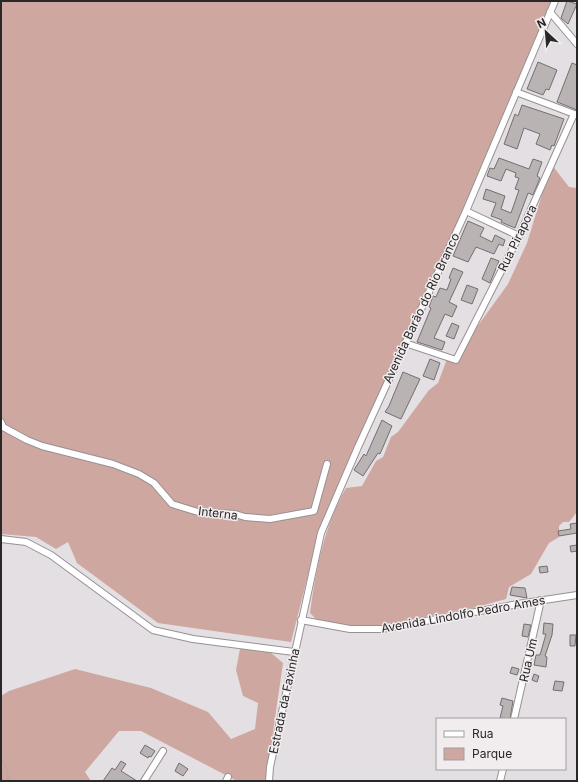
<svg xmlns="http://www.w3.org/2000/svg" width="578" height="782" viewBox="0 0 578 782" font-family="Inter,sans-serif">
	<rect width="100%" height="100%" fill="#e4dfe2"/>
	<g fill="#cea7a1">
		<path d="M1 1H553L464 211 319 531 291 642 158 623 77 563 68 542 56 549 36 537 1 534Z"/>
		<path d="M552 165 569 187 577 188V512L569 522H563L559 526V537L549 543 531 574 509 587 506 599 473 608 369 627 338 626 318 621 310 613C316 569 324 526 346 488L362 486 376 461 383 457 391 437 398 432 429 390 438 383 447 359 458 363 469 338 508 284 527 243 543 191 544 172Z"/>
		<path d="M240 649 270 652 283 663 266 780 264 781H237L141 731H119L85 772 91 781H1V696L9 691 75 669 151 688 208 712 231 739 255 729 258 703 243 696 236 670Z"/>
	</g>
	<g fill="#b9b3b4" stroke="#736e6f">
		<path d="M567 1 577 4 568 24 561 18Z"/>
		<path d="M538 62 557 70 549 90 546 89 543 95 527 89Z"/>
		<path d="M572 63 577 65V110L557 102Z"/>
		<path d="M522 105 564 119 554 146 552 145 550 150 536 144 540 134 524 128 517 149 504 144 515 114 518 116Z"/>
		<path d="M499 158 529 169 533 159 542 162 537 176 540 178 533 195 528 193 515 228 501 222 502 220 491 216 496 203 483 199 486 189 505 196 501 209 511 213 519 190 515 189 519 178 515 177 516 173 506 169 501 181 487 176 490 168 494 169Z"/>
		<path d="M468 221 484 228 480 236 492 242 495 235 505 240 503 246 499 244 494 254 476 247 468 262 453 256Z"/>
		<path d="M491 258 499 261 490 283 482 279Z"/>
		<path d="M453 268 463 272 449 302 457 306 452 317 445 314 434 338 445 342 442 350 417 342 431 308 429 307 433 296 436 297 440 288 447 290 451 279 449 278Z"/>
		<path d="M467 285 478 289 472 304 461 300Z"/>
		<path d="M452 323 459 326 454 339 446 336Z"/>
		<path d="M430 359 440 363 434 380 423 376Z"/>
		<path d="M403 372 420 379 401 419 385 412 389 406Z"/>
		<path d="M382 420 392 426 380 454 378 453 363 476 354 470 364 454 366 456Z"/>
		<path d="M577 523V533L559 536 558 531 571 529 570 524Z"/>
		<path d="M577 545V551L571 552 570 546Z"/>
		<path d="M547 566 548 572 540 573 539 567Z"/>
		<path d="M512 587 525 588 527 598 510 595Z"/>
		<path d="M544 623 553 624 552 635 545 656 547 657 546 667 534 665 536 655H540L546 634H543Z"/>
		<path d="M524 624 531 625 528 637 522 636Z"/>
		<path d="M570 635H576L575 646H570Z"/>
		<path d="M512 667 519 669 517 675 510 673Z"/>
		<path d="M534 674 539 676 537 682 532 680Z"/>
		<path d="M555 681 564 682 562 691 553 690Z"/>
		<path d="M502 698 513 701 510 719 500 718 503 706 500 705Z"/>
		<path d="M145 745 155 751 151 757 149 756 148 758 140 753Z"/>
		<path d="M121 761 126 764 121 771 137 781H103L112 768 115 770Z"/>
		<path d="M179 763 188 769 183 776 175 771Z"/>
	</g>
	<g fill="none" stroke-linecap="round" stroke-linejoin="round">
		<defs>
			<g id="minor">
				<path d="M550 12 577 44"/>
				<path d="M516 92 577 115"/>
				<path d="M466 211 519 236"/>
				<path d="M405 343 456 360 519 236 574 114"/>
				<path d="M1 422 3 427 27 440 42 446 113 464 139 474 154 483 172 504 198 512 235 514 245 517 270 519 314 511 327 464"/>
				<path d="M1 539 26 542 51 555 153 630 193 639 294 652"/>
				<path d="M301 620 350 629H382L518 604 577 595"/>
				<path d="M514 719 541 600"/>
				<path d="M144 781 163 751"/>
				<path d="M226 781 228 777"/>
				<path d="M269 781 270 767 321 533 358 447 466 211 555 1"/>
				<path d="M500 781 503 769"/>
			</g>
		</defs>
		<use href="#minor" stroke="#969194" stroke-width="8"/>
		<path stroke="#aca7aa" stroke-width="1" stroke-dasharray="4 2" stroke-linecap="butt" d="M1 759 8 773V781"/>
		<use href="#minor" stroke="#fff" stroke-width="6"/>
	</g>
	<g text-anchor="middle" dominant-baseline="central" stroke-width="3" stroke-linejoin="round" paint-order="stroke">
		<g font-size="12" fill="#292728" stroke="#f1edef">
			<text transform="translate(517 238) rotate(-64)">Rua Pirapora</text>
			<text transform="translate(421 308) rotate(-65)">Avenida Barão do Rio Branco</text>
			<text transform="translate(218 513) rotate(7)">Interna</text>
			<text transform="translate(463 614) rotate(-10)">Avenida Lindolfo Pedro Ames</text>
			<text transform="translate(528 660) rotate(-77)">Rua Um</text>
			<text transform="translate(284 701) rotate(-78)">Estrada da Faxinha</text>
		</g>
	</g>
	<rect width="578" height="782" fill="none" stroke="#292728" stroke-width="4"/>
	<rect x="436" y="718" width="130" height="52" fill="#f1edef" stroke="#a19e9f"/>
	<rect x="444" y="731" width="20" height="6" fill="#ffffff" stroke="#a19e9f"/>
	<text x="472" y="738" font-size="12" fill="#292728">Rua</text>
	<rect x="444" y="748" width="20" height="12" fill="#cea7a1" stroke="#a19e9f"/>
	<text x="472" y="758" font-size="12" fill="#292728">Parque</text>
	<g transform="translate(546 32) rotate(334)" stroke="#f1edef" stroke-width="3" paint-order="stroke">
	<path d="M0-3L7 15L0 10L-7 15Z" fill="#292728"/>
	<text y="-6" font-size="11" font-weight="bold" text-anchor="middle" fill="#292728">N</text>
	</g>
</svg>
